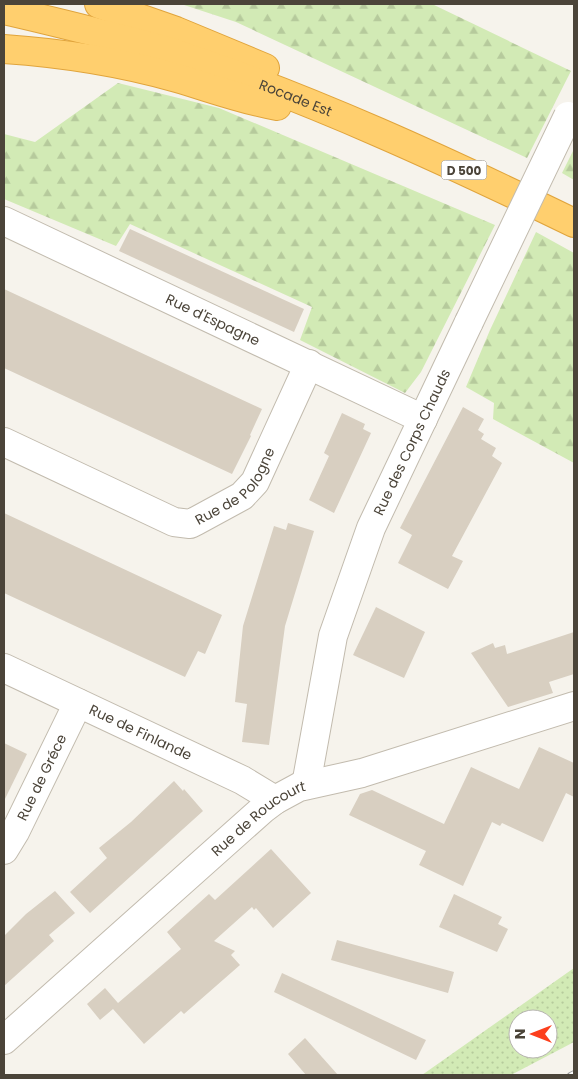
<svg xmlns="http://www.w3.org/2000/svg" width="578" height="1079" viewBox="0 0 578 1079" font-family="Poppins,sans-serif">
	<defs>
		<pattern id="grass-dots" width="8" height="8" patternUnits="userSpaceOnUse" patternTransform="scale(1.25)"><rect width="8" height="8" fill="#d2eab5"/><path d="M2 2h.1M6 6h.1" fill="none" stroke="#b6ca9c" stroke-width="1.8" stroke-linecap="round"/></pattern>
		<pattern id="forest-firs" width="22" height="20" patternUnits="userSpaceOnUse" patternTransform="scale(1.25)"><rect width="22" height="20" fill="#d2eab5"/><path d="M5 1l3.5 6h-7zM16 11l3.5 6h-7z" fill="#b6ca9c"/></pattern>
	</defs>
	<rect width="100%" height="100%" fill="#f6f3ec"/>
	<path fill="url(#grass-dots)" fill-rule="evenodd" d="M574 968V1042L511 1075H422ZM518 1019H548V1049H518Z"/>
	<g fill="url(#forest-firs)">
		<path d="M181 4H432L571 71 527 158 236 22Z"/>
		<path d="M118 83 219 108 495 225 421 372 405 393 300 340 312 307 130 224 116 246 4 199V134L35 142Z"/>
		<path d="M574 149V180L562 173Z"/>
		<path d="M536 232 574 253V463L493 419 494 403 466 387 490 330Z"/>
	</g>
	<g fill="#d8cfc1">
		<path d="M130 229 304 309 294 332 119 251Z"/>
		<path d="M4 289 262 409 250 435 251 436 232 474 4 368Z"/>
		<path d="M463 407 484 419 478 430 484 434 481 439 496 448 492 456 502 463 452 556 463 561 448 589 398 563 412 535 400 528Z"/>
		<path d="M342 413 365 424 363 429 371 433 334 513 309 500 329 456 324 453Z"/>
		<path d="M4 513 222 615 205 654 198 651 185 677 4 593Z"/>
		<path d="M288 523 314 531 285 626 269 745 242 742 247 704 235 702 243 626 274 526 286 530Z"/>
		<path d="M376 607 425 632 404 678 353 655Z"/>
		<path d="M574 632V674L549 682 553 693 508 707 471 653 493 643 495 648 505 645 507 654Z"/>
		<path d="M4 743 27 754 4 801Z"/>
		<path d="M539 747 574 763V797L566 793 543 842 502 823 500 826 492 822 463 886 419 865 426 851 349 815 360 794 372 790 444 824 471 767 519 789Z"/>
		<path d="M174 781 183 791 184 789 203 811 90 913 70 892 107 858 99 848 131 822Z"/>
		<path d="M271 849 311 893 273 928 256 908 254 910 252 907 214 941 235 951 231 955 240 965 184 1014 181 1011 144 1044 113 1009 100 1020 87 1004 105 988 118 1003 181 949 167 932 209 894 215 900Z"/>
		<path d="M55 891 75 913 49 935 54 941 4 986V936L26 914Z"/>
		<path d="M454 894 502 917 498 924 508 929 497 952 439 927Z"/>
		<path d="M337 940 454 972 448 993 331 960Z"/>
		<path d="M282 973 426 1040 416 1060 274 992Z"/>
		<path d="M305 1038 338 1075H306L288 1054Z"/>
	</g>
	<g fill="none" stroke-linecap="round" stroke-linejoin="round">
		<defs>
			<g id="street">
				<path id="s1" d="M4 221 423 419"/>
				<path id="s2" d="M4 442 174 522 190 524 196 521 242 496 255 482 309 364"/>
				<path id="s3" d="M4 668 242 780 275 800"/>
				<path id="s4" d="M306 785 333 636 371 528 469 322"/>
				<path id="s5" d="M4 850 15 832 78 703"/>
				<path id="s6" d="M4 1040 263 809 275 800 299 787 362 773 574 706"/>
			</g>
			<g id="highway">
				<path d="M99 4 176 31 265 68"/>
				<path id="s7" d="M4 10C40 18 75 27 111 36 133 42 155 47 177 54 314 100 444 160 574 223"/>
				<path d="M4 49C62 53 121 62 177 78 211 88 243 100 277 106"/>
			</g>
		</defs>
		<use href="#street" stroke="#c2bbae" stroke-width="30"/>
		<use href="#highway" stroke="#e0a43c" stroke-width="30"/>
		<use href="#street" stroke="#fff" stroke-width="28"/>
		<use href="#highway" stroke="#ffcf6e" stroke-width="28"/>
		<defs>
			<path id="rail" d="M570 1075 574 1073"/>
		</defs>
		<use href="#rail" stroke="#9a9a9a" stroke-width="5.5"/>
		<use href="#rail" stroke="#fff" stroke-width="4" stroke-dasharray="11" stroke-linecap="butt"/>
		<defs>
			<path id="street-bridge" d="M469 322 568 116"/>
		</defs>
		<use href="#street-bridge" stroke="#c2bbae" stroke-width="30" stroke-linecap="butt"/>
		<use href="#street-bridge" stroke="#fff" stroke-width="28"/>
	</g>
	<g text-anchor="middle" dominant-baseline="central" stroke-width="4" stroke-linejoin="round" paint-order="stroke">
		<rect fill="#fff" stroke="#817c74" stroke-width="1" x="441.5" y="160.5" width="45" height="19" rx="4"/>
		<g font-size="12" font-weight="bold" fill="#4b4439">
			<text x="464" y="170">D 500</text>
		</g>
		<g font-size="14" fill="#4b4439" stroke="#fff">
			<text stroke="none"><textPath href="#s7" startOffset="305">Rocade Est</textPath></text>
			<text stroke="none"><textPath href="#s1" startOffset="231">Rue d'Espagne</textPath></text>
			<text stroke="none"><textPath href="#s4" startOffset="361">Rue des Corps Chauds</textPath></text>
			<text stroke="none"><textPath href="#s2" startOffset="265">Rue de Pologne</textPath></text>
			<text stroke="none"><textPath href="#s3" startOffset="151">Rue de Finlande</textPath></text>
			<text stroke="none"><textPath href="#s5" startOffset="82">Rue de Gréce</textPath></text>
			<text stroke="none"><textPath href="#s6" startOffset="338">Rue de Roucourt</textPath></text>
		</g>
	</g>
	<rect width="578" height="1079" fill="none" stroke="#4b4439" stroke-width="10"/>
	<g transform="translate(533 1034) rotate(270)"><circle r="24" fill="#ffffff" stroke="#b7b4b0"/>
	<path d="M0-4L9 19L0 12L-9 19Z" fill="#fc3f1d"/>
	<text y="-8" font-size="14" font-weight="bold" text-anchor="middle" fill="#4b4439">N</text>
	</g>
</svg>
